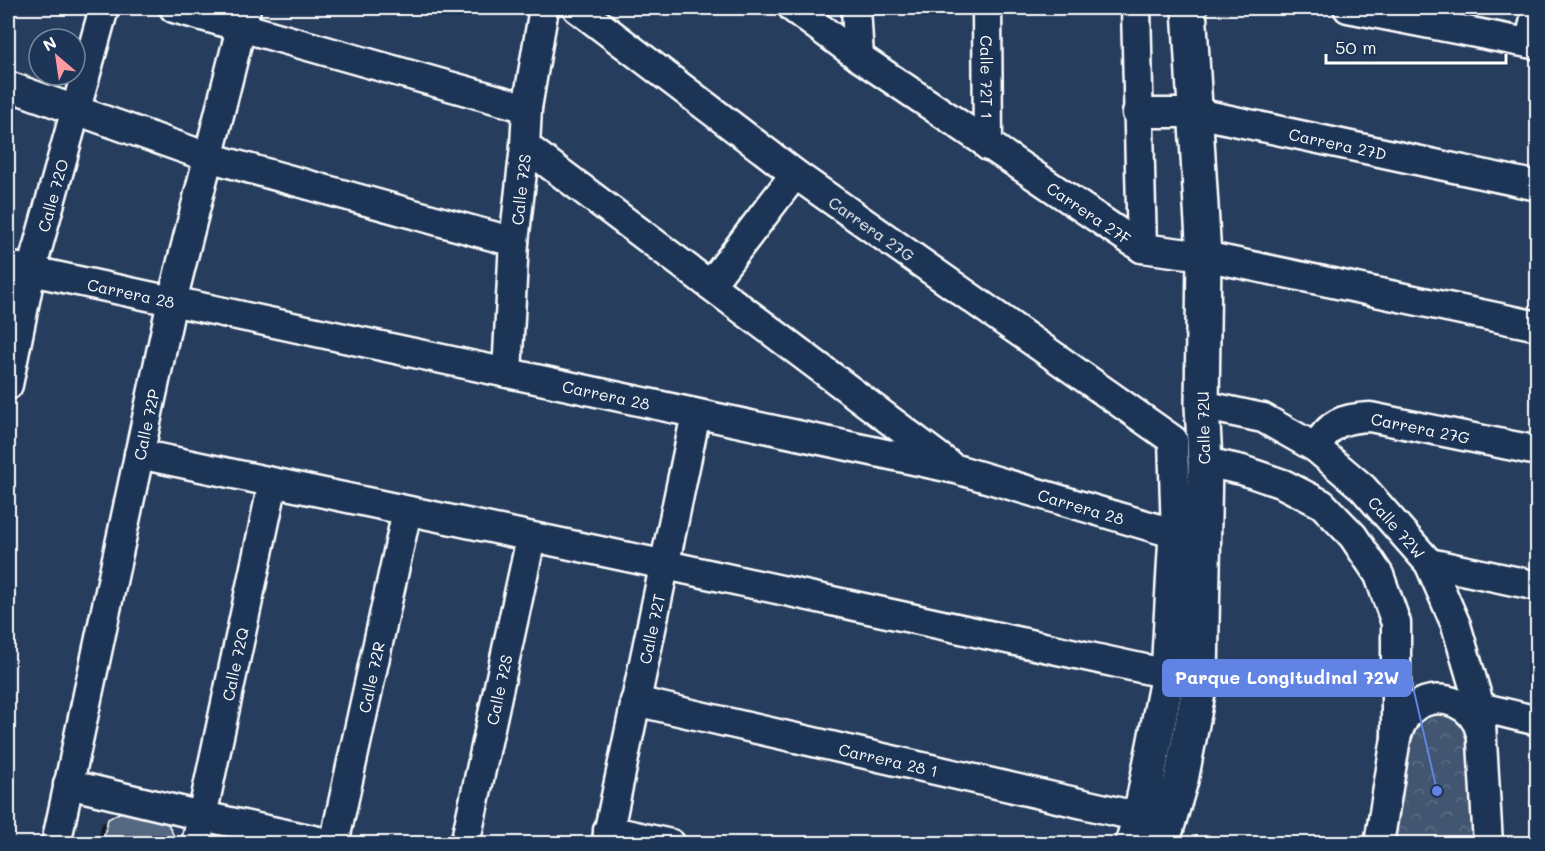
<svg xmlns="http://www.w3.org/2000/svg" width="1545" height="851" viewBox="0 0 1545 851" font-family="Mali,sans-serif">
	<defs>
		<pattern id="park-crowns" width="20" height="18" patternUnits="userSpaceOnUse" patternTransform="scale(1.5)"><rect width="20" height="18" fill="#425672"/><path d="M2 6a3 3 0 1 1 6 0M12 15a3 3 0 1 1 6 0" fill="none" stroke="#5e6f87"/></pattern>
		<filter id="shadow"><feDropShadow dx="-5.5" dy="5.5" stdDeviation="0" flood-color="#0009"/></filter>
	</defs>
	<rect width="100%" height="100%" fill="#263d5e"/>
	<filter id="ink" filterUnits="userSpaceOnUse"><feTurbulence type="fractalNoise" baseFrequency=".0167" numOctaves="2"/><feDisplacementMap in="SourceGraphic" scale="12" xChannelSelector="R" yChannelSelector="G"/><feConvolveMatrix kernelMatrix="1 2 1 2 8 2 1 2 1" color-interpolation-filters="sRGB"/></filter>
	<g filter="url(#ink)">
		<path fill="url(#park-crowns)" stroke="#a0aab8" stroke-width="1.5" d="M1414 707 1467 709 1488 843 1379 844Z"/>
		<path fill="#556781" stroke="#fff" stroke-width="1.5" filter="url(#shadow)" d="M132 806 161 811 174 836 173 844H102L108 819Z"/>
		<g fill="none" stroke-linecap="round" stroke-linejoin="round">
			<defs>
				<g id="street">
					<path d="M174 8 527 108"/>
					<path id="s1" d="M793 8 859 57 1142 248 1204 256 1538 326"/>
					<path d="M856 8 859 57"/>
					<path id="s2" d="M987 8 988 146"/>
					<path d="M1136 8 1142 248"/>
					<path d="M1348 8 1538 45"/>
					<path d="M1530 43 1537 8"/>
					<path d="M8 86 208 157 514 242"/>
					<path id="s3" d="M1137 113H1197L1538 186"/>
					<path d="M525 146 948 464"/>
					<path id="s4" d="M8 266 956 469 1176 534 1173 440 795 174 577 8"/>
					<path d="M710 285 795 174"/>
					<path id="s5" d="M507 373 514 242 525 146 527 108 544 8"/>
					<path id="s6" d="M8 385 31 271 104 8"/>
					<path id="s7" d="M1202 405 1263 418 1316 448 1363 488 1429 563 1456 625 1480 707 1488 844"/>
					<path id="s8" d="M1316 448C1329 423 1343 418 1370 417L1538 451"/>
					<path d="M139 454 666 565 1168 674"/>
					<path d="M1205 462 1242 470 1283 484 1322 504 1353 536 1379 575 1396 623V738L1379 844"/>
					<path d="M1429 563 1538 586"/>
					<path id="s9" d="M635 701 1140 817"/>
					<path d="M1480 707 1538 721"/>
					<path d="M1396 737C1400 725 1405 713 1416 706 1442 690 1475 705 1481 734"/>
					<path d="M68 784 202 816 332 844"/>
					<path d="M608 830 671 844"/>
					<path id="s10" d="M56 844 172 301 246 8"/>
					<path id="s11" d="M196 844 273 483"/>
					<path id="s12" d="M334 844 407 511"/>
					<path id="s13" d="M465 844 531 538"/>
					<path id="s14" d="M606 844 696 414"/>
				</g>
				<g id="secondary">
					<path d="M1132 844 1140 817 1168 674 1176 534 1202 540"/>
					<path d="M1162 844 1181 780 1201 678 1205 462 1202 405 1204 256 1189 8"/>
				</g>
			</defs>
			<use href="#street" stroke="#fff" stroke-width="33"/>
			<use href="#secondary" stroke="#fff" stroke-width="38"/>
			<use href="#street" stroke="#1d3557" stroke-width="28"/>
			<use href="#secondary" stroke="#1d3557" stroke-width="33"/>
		</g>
	</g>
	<g text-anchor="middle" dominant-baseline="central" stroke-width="6" stroke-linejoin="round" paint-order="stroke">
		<g font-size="16" fill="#fff" stroke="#1d3557">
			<text stroke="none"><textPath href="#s2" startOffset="69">Calle 72T 1</textPath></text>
			<text stroke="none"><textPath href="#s3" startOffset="204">Carrera 27D</textPath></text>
			<text stroke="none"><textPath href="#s5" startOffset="184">Calle 72S</textPath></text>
			<text stroke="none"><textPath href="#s6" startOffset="195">Calle 72O</textPath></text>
			<text stroke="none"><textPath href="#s1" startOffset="360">Carrera 27F</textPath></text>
			<text transform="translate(872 228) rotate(35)">Carrera 27G</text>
			<text stroke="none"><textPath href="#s4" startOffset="126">Carrera 28</textPath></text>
			<text stroke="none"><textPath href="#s4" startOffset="612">Carrera 28</textPath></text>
			<text stroke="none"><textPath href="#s10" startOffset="429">Calle 72P</textPath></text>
			<text transform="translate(1203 428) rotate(-91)">Calle 72U</text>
			<text stroke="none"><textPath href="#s8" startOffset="118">Carrera 27G</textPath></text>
			<text stroke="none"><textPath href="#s4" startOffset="1100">Carrera 28</textPath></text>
			<text stroke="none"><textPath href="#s7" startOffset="237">Calle 72W</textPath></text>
			<text stroke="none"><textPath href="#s14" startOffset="220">Calle 72T</textPath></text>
			<text stroke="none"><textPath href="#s11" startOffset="184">Calle 72Q</textPath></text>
			<text stroke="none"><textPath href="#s12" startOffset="171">Calle 72R</textPath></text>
			<text stroke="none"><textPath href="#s13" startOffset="158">Calle 72S</textPath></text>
			<text stroke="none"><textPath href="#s9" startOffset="260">Carrera 28 1</textPath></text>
		</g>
	</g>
	<path fill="none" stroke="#6183e4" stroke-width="2" d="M1437 791L1411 678"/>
	<circle fill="#6183e4" stroke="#1d3557" stroke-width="2" cx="1437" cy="791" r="6"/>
	<rect fill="#6183e4" stroke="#6183e4" stroke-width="2" x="1163" y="660" width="248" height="36" rx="6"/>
	<g font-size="18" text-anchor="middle" font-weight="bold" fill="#fff">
		<text x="1287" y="684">Parque Longitudinal 72W</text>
	</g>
	<rect width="1545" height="851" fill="none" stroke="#1d3557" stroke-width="30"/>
	<rect x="15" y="15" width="1515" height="821" fill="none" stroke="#fff" stroke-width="2" filter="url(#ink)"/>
	<g transform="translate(57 57) rotate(331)"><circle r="28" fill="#1d3557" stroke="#77869a" stroke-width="1.5"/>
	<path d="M0-4.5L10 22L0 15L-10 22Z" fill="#ff9aa2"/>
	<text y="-9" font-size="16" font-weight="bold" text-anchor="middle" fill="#ffffff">N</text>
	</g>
	<path d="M1326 54v9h180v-9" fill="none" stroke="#ffffff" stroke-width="3"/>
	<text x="1335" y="54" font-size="18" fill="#ffffff" stroke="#1d3557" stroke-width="4.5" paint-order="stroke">50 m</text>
</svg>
